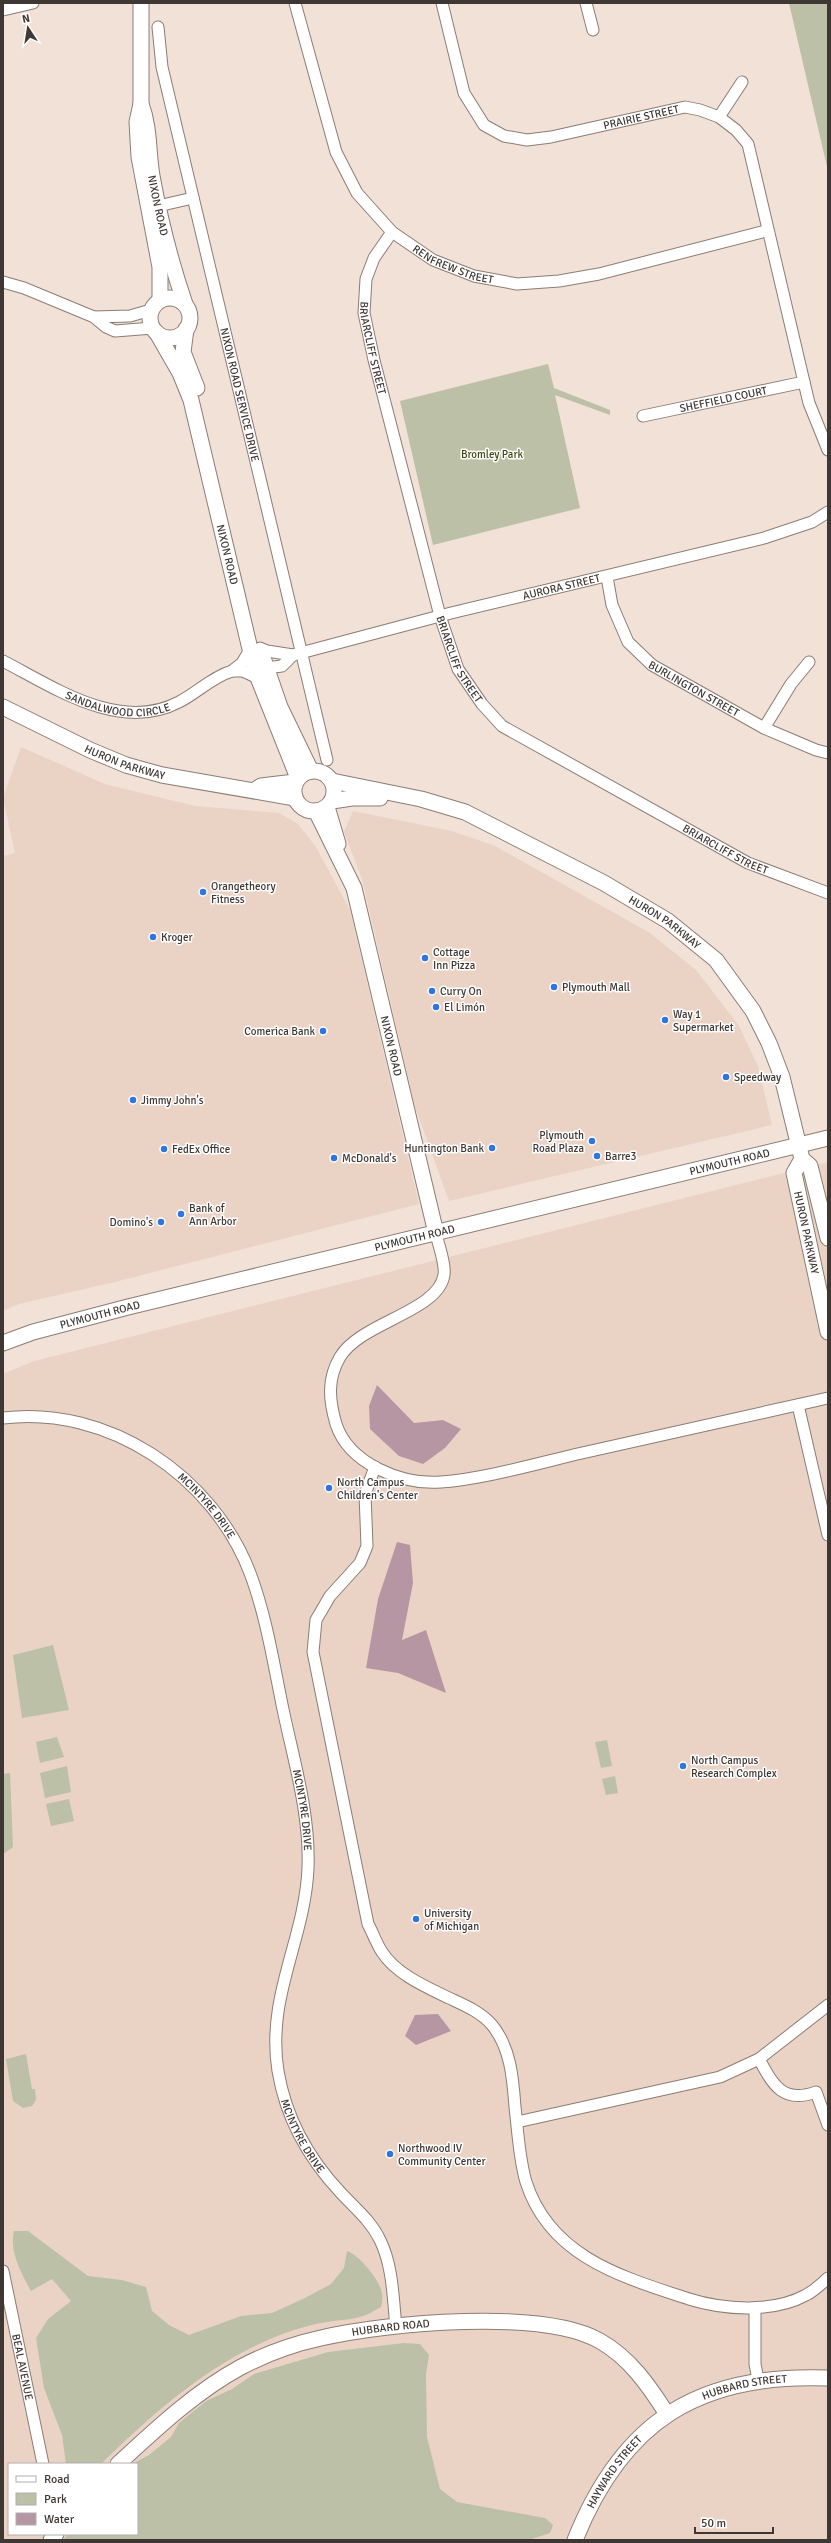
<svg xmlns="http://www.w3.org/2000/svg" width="831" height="2543" viewBox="0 0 831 2543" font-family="Signika,sans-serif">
	<rect width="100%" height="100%" fill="#f2e1d7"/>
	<g fill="#ead3c5" fill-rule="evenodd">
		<path d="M21 747 105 784 195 806 279 813 298 824 316 847 350 910 419 1204 115 1282 19 1304 3 1311V856L15 853 3 798Z"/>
		<path d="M353 811 452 831 495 846 650 933 696 970 738 1024 758 1066 772 1125 449 1201 415 1107 362 879 344 832Z"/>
		<path d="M828 1162V2540H3V1374L34 1361ZM9 2464H137V2534H9Z"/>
	</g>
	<g fill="#bbc0a6">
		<path d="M789 3H828V171Z"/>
		<path d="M548 364 554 388 610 410V415L555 395 580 508 433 545 400 401Z"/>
		<path d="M53 1645 69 1710 22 1718 13 1655Z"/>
		<path d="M57 1737 64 1757 40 1763 36 1742Z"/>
		<path d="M607 1740 612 1766 601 1768 595 1742Z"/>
		<path d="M67 1766 71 1792 45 1798 40 1773Z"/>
		<path d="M10 1773 13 1847 3 1854V1774Z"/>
		<path d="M615 1776 618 1793 606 1795 602 1779Z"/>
		<path d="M69 1799 74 1821 51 1826 46 1804Z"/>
		<path d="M26 2054 32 2089H35L36 2100 32 2106 23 2108 13 2101 6 2059Z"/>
		<path d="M14 2231H28L88 2276 122 2280 146 2287 152 2311 169 2325 189 2335 241 2316 272 2313 305 2298 331 2284 344 2268 347 2251C359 2255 381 2281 382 2294 383 2298 382 2303 381 2307 375 2310 369 2314 363 2316 352 2320 338 2320 327 2322 314 2324 300 2328 288 2332 215 2358 156 2410 101 2464H66L62 2435 44 2388 36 2338 48 2319 71 2301 52 2279 31 2291C21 2273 9 2251 14 2231Z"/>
		<path d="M404 2343 420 2344 429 2355 426 2374 427 2437 440 2489 457 2502 545 2518 553 2525 550 2533 529 2540H63L68 2534H137V2464H132L149 2455 171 2437 179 2423 206 2401 232 2389 254 2374 328 2352Z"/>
	</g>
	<g fill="#b796a3">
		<path d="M377 1385 414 1423 443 1420 461 1429 445 1448 423 1464 399 1456 370 1429 369 1406Z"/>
		<path d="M397 1542 410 1545 413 1583 402 1640 426 1630 446 1693 398 1673 366 1668 378 1599Z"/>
		<path d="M438 2014 451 2031 416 2045 405 2036 415 2015Z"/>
	</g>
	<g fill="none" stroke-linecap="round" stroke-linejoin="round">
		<defs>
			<g id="street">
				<path id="s1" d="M295 3 336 152 357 193 392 232 433 260 474 276 517 284 559 281 599 274 766 231"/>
				<path id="s2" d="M442 3 464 93 484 125 504 136 527 140 551 137 685 107 700 110 719 117 736 130 748 144 804 382 809 403 828 450"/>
				<path d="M586 3 593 30"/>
				<path d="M3 10 33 3"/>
				<path id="s3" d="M158 27 162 67 327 760"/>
				<path d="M719 117 742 82"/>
				<path d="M158 206 193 198"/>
				<path id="s4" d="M392 232 374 258 366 279 364 313 374 360 440 616 458 669 482 704 502 726 748 863 828 893"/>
				<path d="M3 282 24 288 94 317 106 327 115 331 153 328"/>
				<path d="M94 317 130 316 151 310"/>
				<path id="s5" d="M643 416 804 382"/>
				<path id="s6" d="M607 577 612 605 628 642 652 665 764 728 816 750 828 753"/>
				<path d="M251 648 242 663 232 671H243L258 678"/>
				<path d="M260 648 267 651 293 655 282 666 266 668"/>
				<path id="s7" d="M293 655 451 613 764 538 812 522 828 512"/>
				<path id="s8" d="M3 661C55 688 120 733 179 702 197 693 212 677 232 671"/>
				<path d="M764 728 791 684 809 662"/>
				<path d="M436 1233C438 1245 446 1263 444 1275 438 1312 361 1322 340 1357 327 1379 329 1400 336 1424 349 1464 402 1485 441 1482 484 1479 539 1463 582 1453 664 1434 746 1417 828 1398"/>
				<path d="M798 1405 828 1535"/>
				<path id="s9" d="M3 1418C108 1405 213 1476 250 1573 267 1618 274 1667 284 1714 295 1765 310 1816 308 1868 305 1940 266 1996 278 2071 286 2119 308 2158 341 2193 355 2208 371 2221 380 2240 393 2266 393 2299 396 2327"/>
				<path d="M375 1467 365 1494 367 1546 360 1563 330 1596 316 1620 313 1652 368 1924C373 1933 376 1943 382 1952 396 1974 426 1987 449 1998 464 2005 481 2012 492 2025 511 2048 513 2080 515 2107 518 2132 519 2158 526 2182 550 2257 622 2277 689 2299 724 2310 773 2313 806 2295 814 2291 821 2284 828 2278"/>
				<path d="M828 2005 759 2059C773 2085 783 2104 816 2092L828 2125"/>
				<path d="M517 2122 720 2077 759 2059"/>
				<path id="s10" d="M3 2271 43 2464"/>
				<path d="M755 2308V2364L758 2380"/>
			</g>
			<g id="secondary">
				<path d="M141 3V104L137 122 139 157 160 267V300"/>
				<path id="s11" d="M141 104C150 128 148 152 152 176 160 220 171 263 185 304"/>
				<circle cx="170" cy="318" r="20"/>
				<path d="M186 329 183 352 197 388"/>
				<path id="s12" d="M157 333 180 373 191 400 255 670 298 778"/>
				<path d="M261 652 280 707 311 771"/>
				<path id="s13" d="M3 707 90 750 126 765 162 775 295 798"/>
				<circle cx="314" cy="791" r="20"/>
				<path id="s14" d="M332 781 421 799 465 812 604 883 668 921 716 960 753 1011 769 1043 782 1077 802 1159 810 1166 828 1238"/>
				<path d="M255 790 261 786 295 782"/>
				<path d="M332 801 352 798H380"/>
				<path d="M327 807 338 844"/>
				<path id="s15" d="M316 811 354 888 436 1233"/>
				<path id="s16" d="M802 1159 794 1173 828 1332"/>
				<path id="s17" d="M3 1343 33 1332 128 1307 828 1138"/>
				<path id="s18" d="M118 2464C156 2429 195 2392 241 2367 266 2354 293 2344 321 2338 385 2323 543 2308 600 2341 630 2358 649 2386 667 2414"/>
				<path d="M51 2540 56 2534"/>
				<path id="s19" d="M575 2540C623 2420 700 2373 828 2378"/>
			</g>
		</defs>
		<use href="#street" stroke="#8c7d74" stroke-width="13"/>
		<use href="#secondary" stroke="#8c7d74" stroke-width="17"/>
		<use href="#street" stroke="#fff" stroke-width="11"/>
		<use href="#secondary" stroke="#fff" stroke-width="15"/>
	</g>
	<g fill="#2f75e2" stroke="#fff" stroke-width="1.5">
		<circle cx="203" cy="892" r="4"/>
		<circle cx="153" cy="937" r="4"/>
		<circle cx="425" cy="958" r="4"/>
		<circle cx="554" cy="987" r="4"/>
		<circle cx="432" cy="991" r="4"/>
		<circle cx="436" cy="1007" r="4"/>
		<circle cx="665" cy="1020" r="4"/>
		<circle cx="323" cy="1031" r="4"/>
		<circle cx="726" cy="1077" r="4"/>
		<circle cx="133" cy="1100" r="4"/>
		<circle cx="592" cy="1141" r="4"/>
		<circle cx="492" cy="1148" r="4"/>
		<circle cx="164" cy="1149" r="4"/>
		<circle cx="597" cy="1156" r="4"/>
		<circle cx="334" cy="1158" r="4"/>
		<circle cx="181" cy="1214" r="4"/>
		<circle cx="161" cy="1222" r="4"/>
		<circle cx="329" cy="1488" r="4"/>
		<circle cx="683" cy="1766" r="4"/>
		<circle cx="416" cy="1919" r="4"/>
		<circle cx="390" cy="2154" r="4"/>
	</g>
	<g text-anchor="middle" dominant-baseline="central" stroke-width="3" stroke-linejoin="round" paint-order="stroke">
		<g font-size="11" fill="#3e3733" stroke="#fff">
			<text stroke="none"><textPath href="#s2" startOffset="293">PRAIRIE STREET</textPath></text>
			<text stroke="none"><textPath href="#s11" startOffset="103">NIXON ROAD</textPath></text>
			<text stroke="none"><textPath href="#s1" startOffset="323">RENFREW STREET</textPath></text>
			<text stroke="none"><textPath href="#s4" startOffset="124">BRIARCLIFF STREET</textPath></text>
			<text stroke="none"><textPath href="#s3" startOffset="377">NIXON ROAD SERVICE DRIVE</textPath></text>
			<text stroke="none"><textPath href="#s5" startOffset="82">SHEFFIELD COURT</textPath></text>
			<text stroke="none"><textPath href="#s12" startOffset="234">NIXON ROAD</textPath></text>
			<text stroke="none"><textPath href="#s7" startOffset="277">AURORA STREET</textPath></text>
			<text stroke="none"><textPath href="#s4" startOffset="448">BRIARCLIFF STREET</textPath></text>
			<text stroke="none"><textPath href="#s6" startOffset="150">BURLINGTON STREET</textPath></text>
			<text stroke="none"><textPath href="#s8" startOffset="125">SANDALWOOD CIRCLE</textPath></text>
			<text stroke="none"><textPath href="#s13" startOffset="134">HURON PARKWAY</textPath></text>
			<text stroke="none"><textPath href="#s4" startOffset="784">BRIARCLIFF STREET</textPath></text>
			<text stroke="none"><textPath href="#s14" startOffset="365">HURON PARKWAY</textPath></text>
			<text stroke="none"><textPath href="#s15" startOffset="248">NIXON ROAD</textPath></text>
			<text stroke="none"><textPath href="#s17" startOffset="749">PLYMOUTH ROAD</textPath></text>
			<text stroke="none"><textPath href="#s16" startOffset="77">HURON PARKWAY</textPath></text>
			<text stroke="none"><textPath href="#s17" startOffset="425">PLYMOUTH ROAD</textPath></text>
			<text stroke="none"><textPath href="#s17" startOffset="101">PLYMOUTH ROAD</textPath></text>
			<text stroke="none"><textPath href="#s9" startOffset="232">MCINTYRE DRIVE</textPath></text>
			<text stroke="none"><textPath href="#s9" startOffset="556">MCINTYRE DRIVE</textPath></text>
			<text stroke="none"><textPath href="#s9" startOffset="891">MCINTYRE DRIVE</textPath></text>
			<text stroke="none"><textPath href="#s18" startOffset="313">HUBBARD ROAD</textPath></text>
			<text stroke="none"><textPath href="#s10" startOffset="98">BEAL AVENUE</textPath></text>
			<text stroke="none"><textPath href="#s19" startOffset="241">HUBBARD STREET</textPath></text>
			<text stroke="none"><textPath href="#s19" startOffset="79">HAYWARD STREET</textPath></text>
		</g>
		<g font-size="11" fill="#424714" stroke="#fff">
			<text x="492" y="454">Bromley Park</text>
		</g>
		<g font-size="11" fill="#3e3733" stroke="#fff" text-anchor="start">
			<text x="211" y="886">Orangetheory<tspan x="211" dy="13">Fitness</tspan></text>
			<text x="161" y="937">Kroger</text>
			<text x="433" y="952">Cottage<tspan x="433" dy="13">Inn Pizza</tspan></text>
			<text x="562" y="987">Plymouth Mall</text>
			<text x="440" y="991">Curry On</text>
			<text x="444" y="1007">El Limón</text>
			<text x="673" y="1014">Way 1<tspan x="673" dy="13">Supermarket</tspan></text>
			<text x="315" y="1031" text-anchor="end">Comerica Bank</text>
			<text x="734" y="1077">Speedway</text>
			<text x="141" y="1100">Jimmy John's</text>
			<text x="584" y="1135" text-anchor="end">Plymouth<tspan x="584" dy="13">Road Plaza</tspan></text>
			<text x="484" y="1148" text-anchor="end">Huntington Bank</text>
			<text x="172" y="1149">FedEx Office</text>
			<text x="605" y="1156">Barre3</text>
			<text x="342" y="1158">McDonald's</text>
			<text x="189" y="1208">Bank of<tspan x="189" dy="13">Ann Arbor</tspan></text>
			<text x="153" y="1222" text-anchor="end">Domino's</text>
			<text x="337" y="1482">North Campus<tspan x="337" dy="13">Children's Center</tspan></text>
			<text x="691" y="1760">North Campus<tspan x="691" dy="13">Research Complex</tspan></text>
			<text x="424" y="1913">University<tspan x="424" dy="13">of Michigan</tspan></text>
			<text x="398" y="2148">Northwood IV<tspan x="398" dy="13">Community Center</tspan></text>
		</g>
	</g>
	<rect width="831" height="2543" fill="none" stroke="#3e3733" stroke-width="8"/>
	<rect x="8" y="2463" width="130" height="72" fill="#ffffff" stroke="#b2afad"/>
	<rect x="16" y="2476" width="20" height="6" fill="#ffffff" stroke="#b2afad"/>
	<text x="44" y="2483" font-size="12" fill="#3e3733">Road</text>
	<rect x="16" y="2493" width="20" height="12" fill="#bbc0a6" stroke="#b2afad"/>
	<text x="44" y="2503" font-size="12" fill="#3e3733">Park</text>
	<rect x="16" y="2513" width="20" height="12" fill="#b796a3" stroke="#b2afad"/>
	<text x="44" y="2523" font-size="12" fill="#3e3733">Water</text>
	<g transform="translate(28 28) rotate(348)" stroke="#ffffff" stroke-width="3" paint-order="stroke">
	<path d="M0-3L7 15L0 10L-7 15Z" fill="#3e3733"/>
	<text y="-6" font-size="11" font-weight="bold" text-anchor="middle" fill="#3e3733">N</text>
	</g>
	<path d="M695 2527v6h78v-6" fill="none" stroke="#3e3733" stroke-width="2"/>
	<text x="701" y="2527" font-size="12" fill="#3e3733" stroke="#ffffff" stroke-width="3" paint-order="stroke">50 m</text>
</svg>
